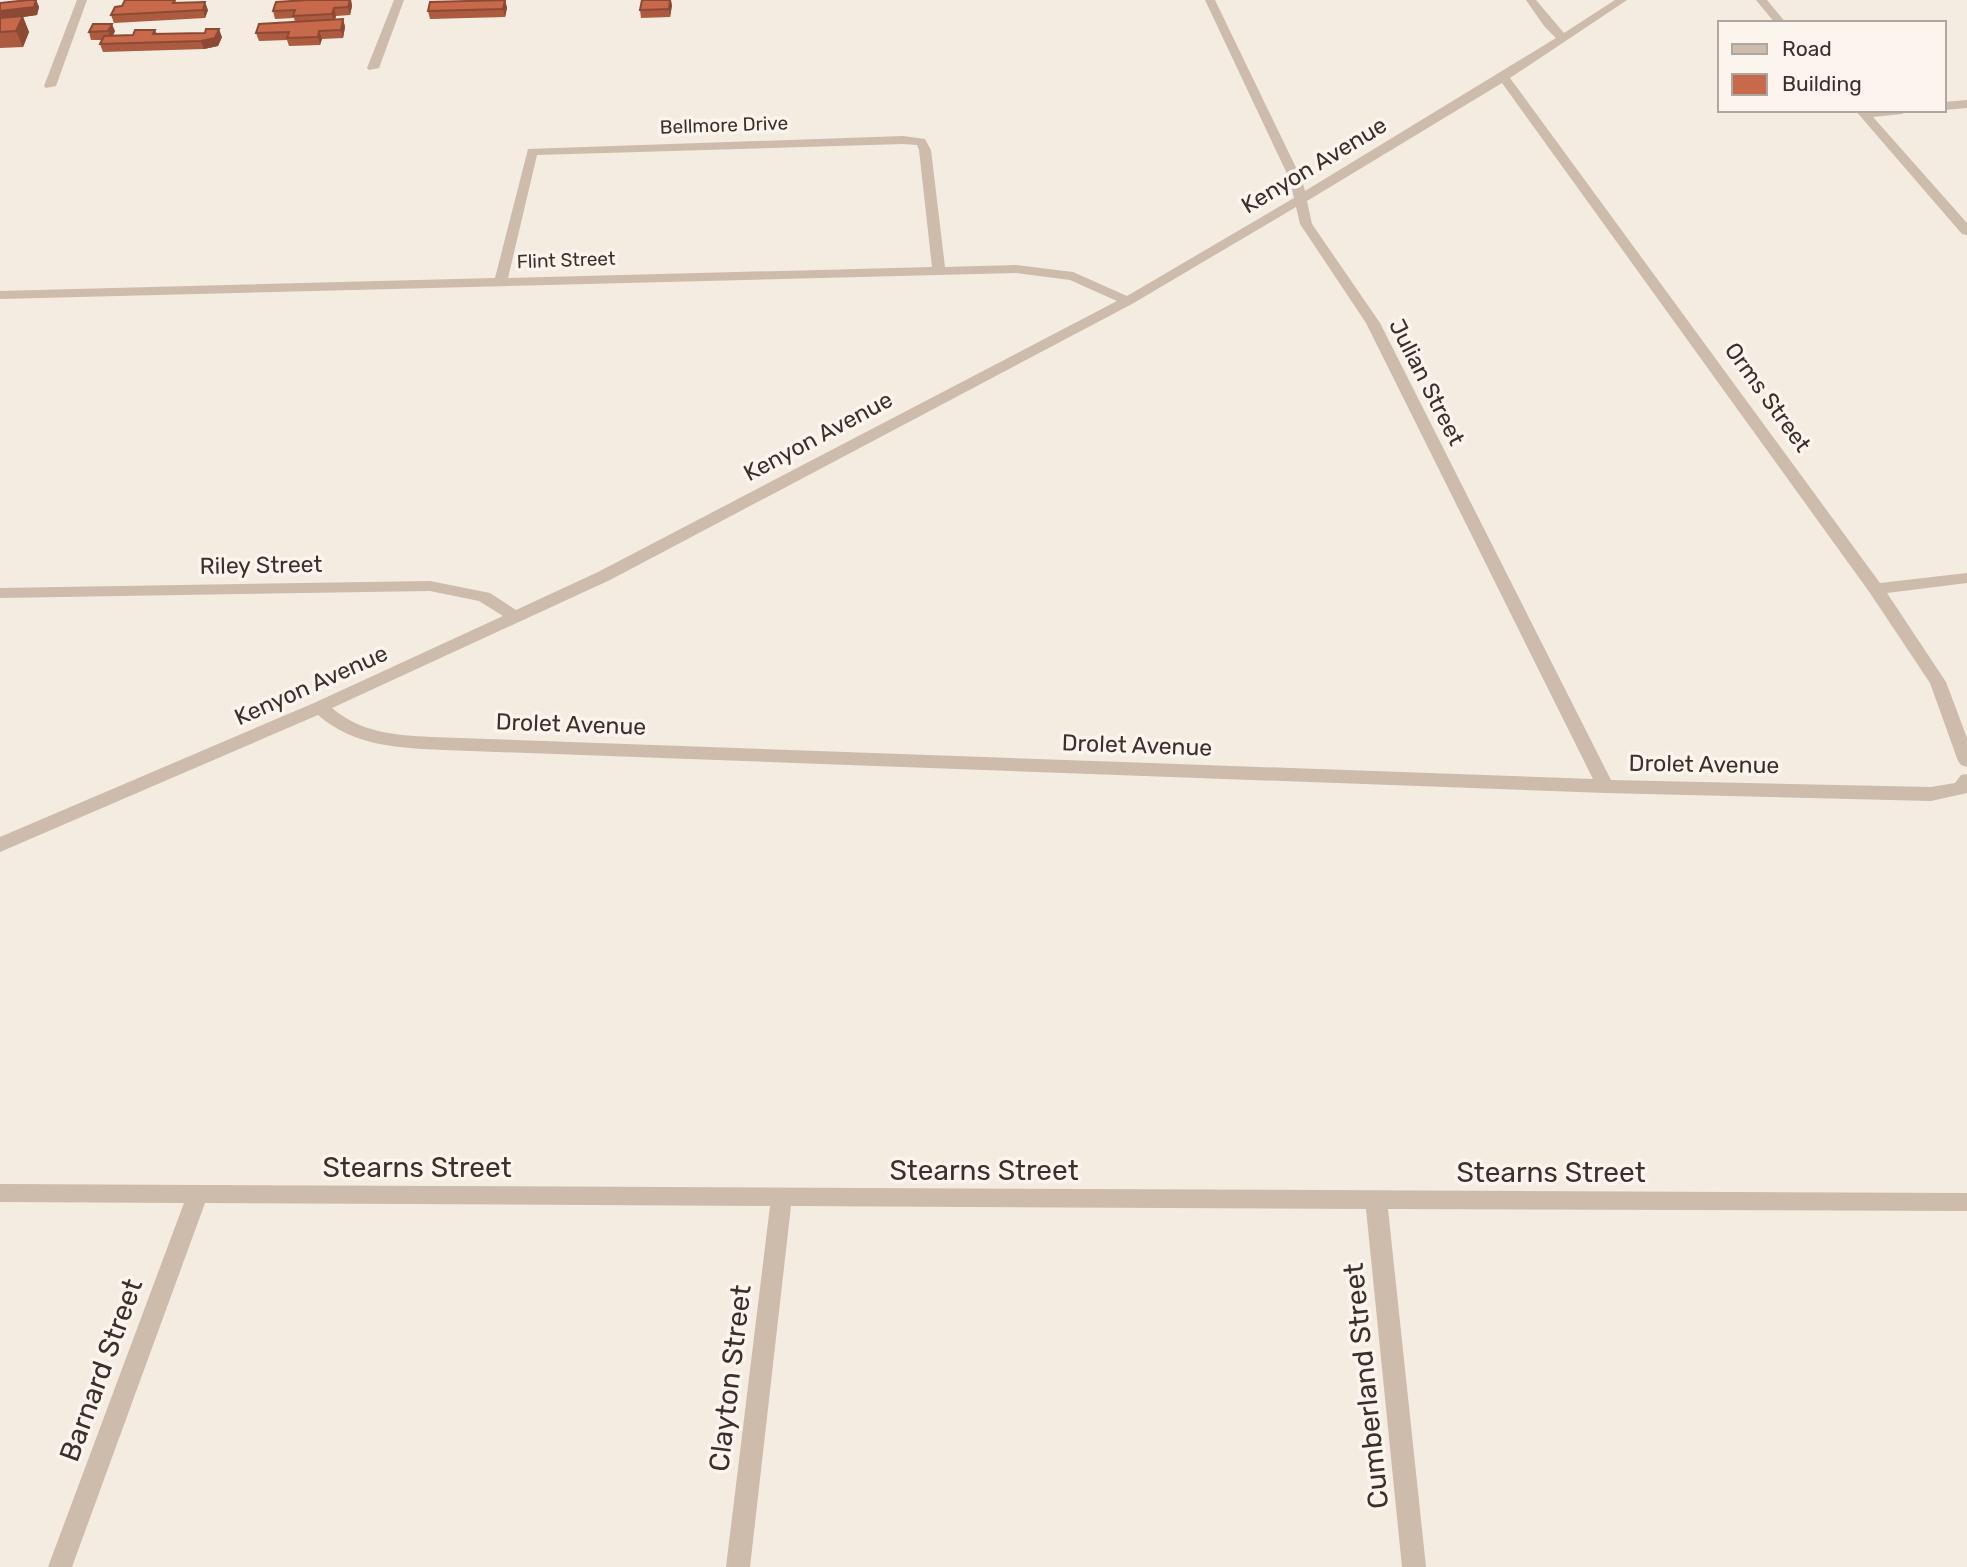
<svg xmlns="http://www.w3.org/2000/svg" width="1967" height="1567" viewBox="0 0 1967 1567" font-family="Rubik,sans-serif">
	<rect width="100%" height="100%" fill="#f4ebe1"/>
	<g fill="none" stroke-linecap="round" stroke-linejoin="round">
		<g fill="#cdbbac" fill-rule="evenodd">
			<path d="M77 0H87L56 86 46 88 44 86Z"/>
			<path d="M394 0H404L379 68 369 70 367 68Z"/>
			<path d="M1205 0H1215L1302 180 1305 191 1556 38 1544 26 1526 0H1536L1564 33 1615 0H1627L1510 78 1880 583 1967 573V583L1887 593 1946 682 1967 738V767L1961 765 1958 761 1930 683 1870 593 1502 83 1307 201 1312 224 1380 323 1611 780 1931 787 1955 783 1961 775 1967 774V793L1931 801 1605 793 444 750C399 748 353 746 318 715L0 852V837L314 703 503 616 479 601 430 591 0 598V588L430 581 490 593 516 610 598 572 1117 301 1070 280 1016 273 0 299V291L495 278 528 149 903 136 925 139 931 150 945 267 1016 265 1073 272 1127 296 1294 198 1290 180ZM903 144 917 145 919 150 932 267 508 278 537 155ZM1296 207 1300 224 1366 323 1593 779 431 737C396 735 361 733 332 708L610 580 1132 304Z"/>
			<path d="M1756 0H1767L1786 23H1775Z"/>
			<path d="M1967 100V108L1944 110V102Z"/>
			<path d="M1855 110H1908L1902 114 1873 117 1967 223V235L1962 234Z"/>
			<path d="M0 1184 1967 1193V1211L1388 1209 1426 1567H1402L1366 1209 791 1206 750 1567H726L770 1206 205 1203 72 1567H48L184 1203 0 1202Z"/>
		</g>
	</g>
	<g fill="#ac5a40">
		<path d="M36 0 39 7 37 15 23 17 29 32 23 47 0 48V3Z"/>
		<path d="M175 0 176 3 208 10 205 18 114 23 111 15Z"/>
		<path d="M307 0H351L352 6 350 15 336 16 335 20 343 19 345 27 343 38 322 39 320 45 289 46 287 40 259 41 256 33 295 22 294 18 275 19 273 11Z"/>
		<path d="M505 0 507 8 505 17 430 19 428 11Z"/>
		<path d="M672 5 670 17 641 18 640 10Z"/>
		<path d="M155 30 157 34 222 37 218 46 204 49 103 52 100 44 102 40H91L89 32 115 31 113 36 133 35Z"/>
	</g>
	<g fill="#8c4a34">
		<path d="M36 0 39 7 37 15 23 17 29 32 23 47 16 31 0 19V11Z"/>
		<path d="M350 0H351L352 6 350 15 348 7Z"/>
		<path d="M505 0 507 8 505 17 503 9Z"/>
		<path d="M670 0H671L672 5 670 17 669 9Z"/>
		<path d="M205 2 208 10 205 18 203 10Z"/>
		<path d="M334 8 336 16 334 22 332 14Z"/>
		<path d="M343 19 345 27 343 38 341 30Z"/>
		<path d="M112 24 115 31 111 39 108 31Z"/>
		<path d="M219 29 222 37 218 46 204 49 201 41Z"/>
		<path d="M319 31 322 39 320 45 318 37Z"/>
	</g>
	<g fill="#c8694b" stroke="#8c4a34" stroke-width="2">
		<path d="M28 0H36L34 7 0 11V3Z"/>
		<path d="M125 0H175L173 3 205 2 203 10 111 15 115 7 122 6Z"/>
		<path d="M307 0H350L348 7 334 8 332 14 293 16 295 10 273 11 276 2Z"/>
		<path d="M505 0 503 9 428 11 430 2Z"/>
		<path d="M642 0H670L669 9 640 10Z"/>
		<path d="M23 16 16 31 0 32V18Z"/>
		<path d="M343 19 341 30 319 31 318 37 287 38 289 32 256 33 259 24Z"/>
		<path d="M93 24H112L108 31 89 32Z"/>
		<path d="M206 29H219L215 38 201 41 100 44 104 36 133 35 135 30H155L153 34 205 33Z"/>
	</g>
	<g text-anchor="middle" dominant-baseline="central" stroke-width="7" stroke-linejoin="round" paint-order="stroke">
		<g font-size="19" fill="#3b302b" stroke="#fbf5ee">
			<text transform="translate(724 125) rotate(-2)">Bellmore Drive</text>
			<text transform="translate(566 260) rotate(-2)">Flint Street</text>
		</g>
		<g font-size="23" fill="#3b302b" stroke="#fbf5ee">
			<text transform="translate(1314 165) rotate(-31)">Kenyon Avenue</text>
			<text transform="translate(1427 382) rotate(63)">Julian Street</text>
			<text transform="translate(1768 397) rotate(54)">Orms Street</text>
			<text transform="translate(818 436) rotate(-28)">Kenyon Avenue</text>
			<text transform="translate(261 565) rotate(-1)">Riley Street</text>
			<text transform="translate(311 685) rotate(-24)">Kenyon Avenue</text>
			<text transform="translate(571 724) rotate(2)">Drolet Avenue</text>
			<text transform="translate(1137 745) rotate(2)">Drolet Avenue</text>
			<text transform="translate(1704 764) rotate(1)">Drolet Avenue</text>
		</g>
		<g font-size="28" fill="#3b302b" stroke="#fbf5ee">
			<text x="417" y="1167">Stearns Street</text>
			<text x="984" y="1170">Stearns Street</text>
			<text x="1551" y="1172">Stearns Street</text>
			<text transform="translate(101 1370) rotate(-70)">Barnard Street</text>
			<text transform="translate(730 1378) rotate(-83)">Clayton Street</text>
			<text transform="translate(1366 1386) rotate(-96)">Cumberland Street</text>
		</g>
	</g>
	<rect x="1718" y="21" width="228" height="91" fill="#fbf5ee" stroke="#aea6a0" stroke-width="2"/>
	<rect x="1732" y="44" width="35" height="10" fill="#cdbbac" stroke="#aea6a0" stroke-width="2"/>
	<text x="1782" y="56" font-size="21" fill="#3b302b">Road</text>
	<rect x="1732" y="74" width="35" height="21" fill="#c8694b" stroke="#aea6a0" stroke-width="2"/>
	<text x="1782" y="91" font-size="21" fill="#3b302b">Building</text>
</svg>
